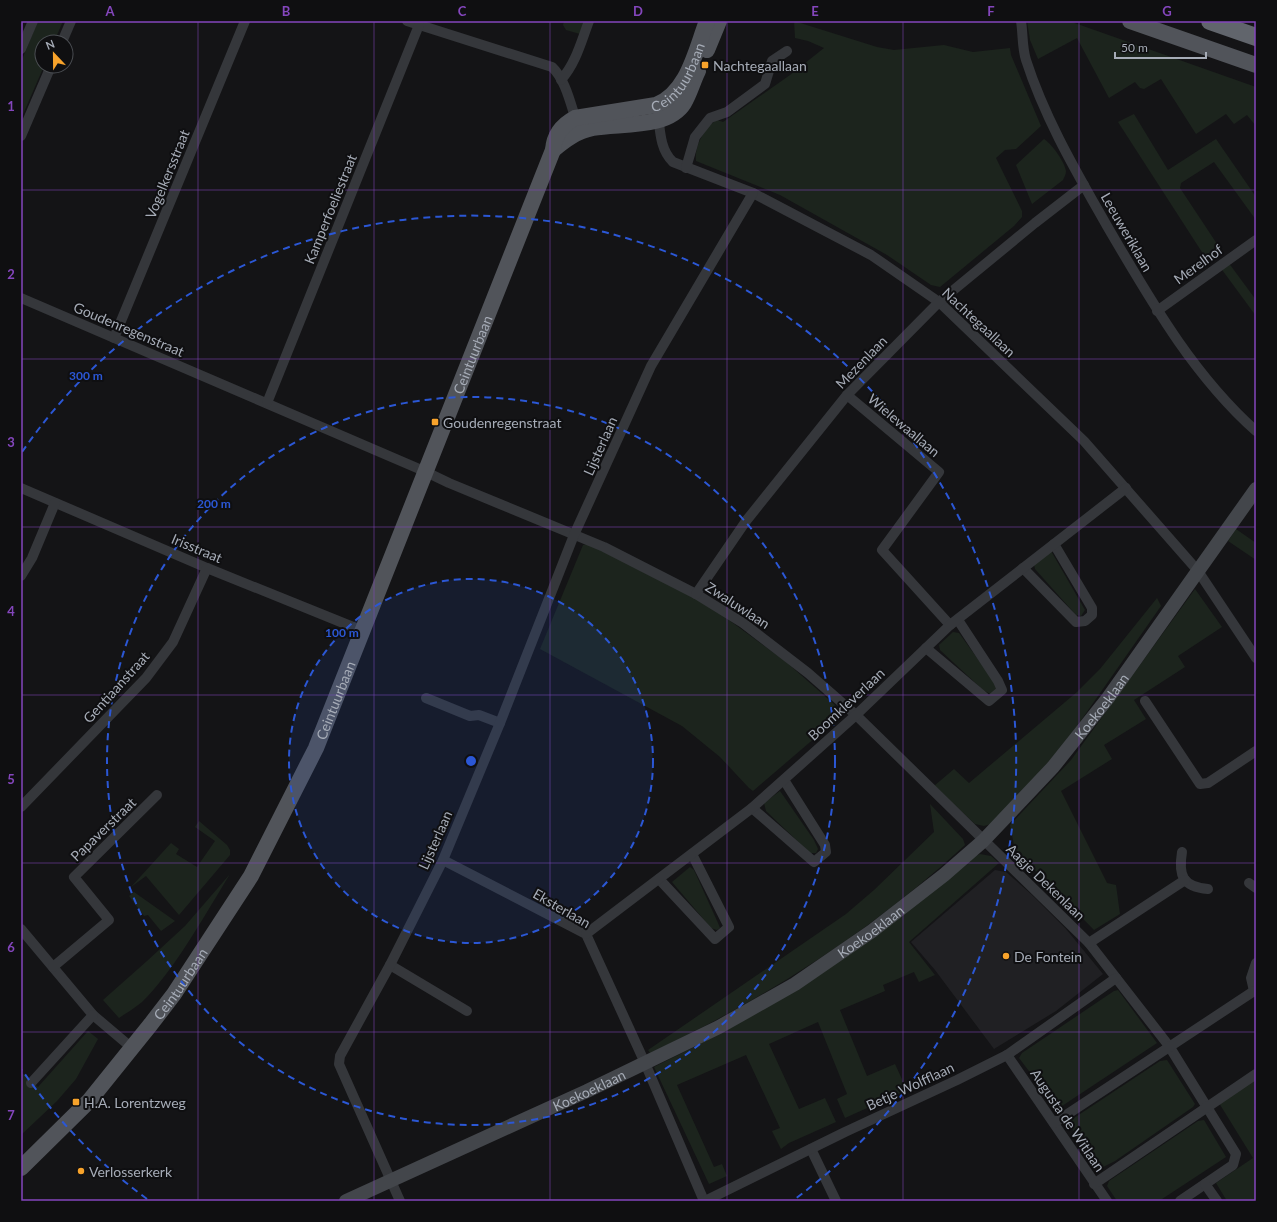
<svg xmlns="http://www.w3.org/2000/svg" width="1277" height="1222" viewBox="0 0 1277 1222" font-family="Lato,sans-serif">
	<rect width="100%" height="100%" fill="#141416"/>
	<path fill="#202023" d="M995 870 1006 872 1031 894 1066 929 1103 974 1056 1011 994 1049 935 970 911 942Z"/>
	<g fill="#1c241d">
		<path d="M38 21H63L54 42H42V66H44L21 119V62Z"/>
		<path d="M564 21H585L580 34 566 30 563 25Z"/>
		<path d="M794 21 877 47 894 50 944 45 973 52 1010 48 1011 55 1041 126 1016 149 1005 150 996 158 1022 211V217L1014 226 940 287 931 285 887 255 780 195 696 161C694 147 705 126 717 120L723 122 790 75 824 48 808 41 795 38Z"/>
		<path d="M1027 21H1069L1256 87V126L1247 115 1234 124 1226 114 1196 134 1161 79 1144 89 1140 88 1135 82 1109 98 1077 38 1038 59 1030 40Z"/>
		<path d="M1134 114 1168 170 1216 139 1256 197V220L1214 162 1181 183 1180 188 1223 253 1209 263 1118 122Z"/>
		<path d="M1044 139C1051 143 1065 162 1066 171 1066 175 1064 177 1063 180L1032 204 1016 165Z"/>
		<path d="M1228 262 1256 300V316L1220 267Z"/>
		<path d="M1236 529 1256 543V560L1228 541Z"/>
		<path d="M588 544 689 594 718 612 785 661 844 713 753 791 749 788 720 757 682 726 540 649 583 545Z"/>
		<path d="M1051 551 1085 610 1081 616 1076 615 1035 569 1034 564Z"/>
		<path d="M1195 589 1222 627 1178 656 1185 667 1134 700 1146 719 1104 745 1112 759 1061 791 1107 883 1116 885 1120 914 1094 930 1015 850 1010 825 1071 760Z"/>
		<path d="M1157 598 1161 606 1077 726 1052 758 991 824 984 826 975 824 934 786 954 769 969 783 1077 692 1100 669Z"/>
		<path d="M953 632 959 633 993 680 996 685V692L992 695 983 690 940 650 939 645Z"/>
		<path d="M780 791 814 840 818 849 816 853H810L766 811 764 803Z"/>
		<path d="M930 804 963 839 965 845C872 931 765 999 650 1053L648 1050 846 914 874 890 934 832Z"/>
		<path d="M199 821 227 845 230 850V855L179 915 146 876 131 887 171 843 179 849 176 854 197 867 215 841 195 827Z"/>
		<path d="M980 854 991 856 999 863 909 942 935 975 919 982 914 972 883 985 885 991 840 1010 867 1076 895 1064 907 1090 845 1118 837 1099 847 1094 818 1022 769 1044 799 1109 825 1098 836 1122 789 1143 781 1149 772 1131 780 1128 746 1055 677 1085 714 1167 722 1164 727 1176 709 1184 654 1067 696 1046 973 857Z"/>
		<path d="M690 867 694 870 718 923 720 928 717 930 711 928 672 882Z"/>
		<path d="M230 874C206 913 174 971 142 1002 135 1008 126 1013 119 1018L103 1000 147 961 185 926Z"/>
		<path d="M134 892 175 921 161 931 148 915 144 916 129 896Z"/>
		<path d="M1118 990 1157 1043 1059 1108 1055 1105 1019 1058 1022 1053 1114 991Z"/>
		<path d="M88 1031 98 1039 76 1079 57 1101 21 1135V1072L38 1087Z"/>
		<path d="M1167 1060 1195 1104 1193 1107 1115 1161 1097 1170 1068 1122 1160 1061Z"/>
		<path d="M1256 1079V1104L1254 1105 1256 1107V1201H1227L1216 1183 1253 1158 1219 1103Z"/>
		<path d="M1204 1120 1226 1157 1159 1201H1117L1107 1186 1109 1181 1198 1121Z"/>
	</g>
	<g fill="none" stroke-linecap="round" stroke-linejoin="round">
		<g stroke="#35373b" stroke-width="10">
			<path d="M407 21 552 67C566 80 571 106 577 123"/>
			<path d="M1021 21C1023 33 1022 48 1026 60 1045 119 1077 173 1107 226 1150 299 1192 374 1256 431"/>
			<path d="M62 42 71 21"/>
			<path d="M21 49 33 21"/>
			<path d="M561 80C576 63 581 42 589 21"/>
			<path d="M658 114C660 130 660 150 673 162L753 193 871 255 939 302 1084 441 1198 571 1256 658"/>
			<path d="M21 136 51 66"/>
			<path d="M686 168 695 137 710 118 727 112 765 84 772 61 787 51"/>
			<path d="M21 298 424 471 449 483 604 547 696 594 743 623 808 673 856 715 1089 943 1169 1046 1236 1154 1233 1165 1180 1201"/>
			<path d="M1157 311 1256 240"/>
			<path d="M114 338 245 21"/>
			<path d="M847 395 939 472 882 550 950 625"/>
			<path d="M267 403 419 25"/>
			<path d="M21 488 207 568 363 631"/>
			<path d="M1023 568 1076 622 1085 621 1092 615V608L1054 544"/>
			<path d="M21 576 32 558 55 503"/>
			<path d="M696 594 746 521 847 395 939 302 1035 223 1084 185"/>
			<path d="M926 648 989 701 1002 690 998 681 958 620"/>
			<path d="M426 698 470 716 479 715 500 723"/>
			<path d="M1145 701 1200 784 1208 783 1256 751"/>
			<path d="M21 807 146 678 173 642 207 568"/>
			<path d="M752 808 814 862 826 852 825 845 784 780"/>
			<path d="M1182 852C1178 876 1183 887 1208 889"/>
			<path d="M443 860 586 934 645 1063 704 1201"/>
			<path d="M659 879 715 939 729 927 692 854"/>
			<path d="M1249 883 1256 888"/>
			<path d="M21 929 93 1015 132 1048"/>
			<path d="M586 934 752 808 856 715 950 625 1126 488"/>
			<path d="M1089 943 1185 880"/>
			<path d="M1256 963 1251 978 1254 991 1256 992"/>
			<path d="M390 965 467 1011"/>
			<path d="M53 967 109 920 74 877 157 795"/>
			<path d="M1007 1055 1107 1201"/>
			<path d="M31 1083 93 1015"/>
			<path d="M1054 1123 1254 991"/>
			<path d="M811 1149 836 1201"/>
			<path d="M1094 1184 1256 1074"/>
			<path d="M1205 1184 1217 1201"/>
			<path d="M400 1201 339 1064 340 1056 390 965 443 860 500 723 574 535 651 366 753 193"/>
			<path d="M705 1201 845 1132 957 1080 1007 1055 1116 978"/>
		</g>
		<path stroke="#43464b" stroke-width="14" id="s1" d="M346 1201 587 1091 719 1027 795 984 872 931 944 875 983 841 1053 767 1108 698 1256 489"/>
		<g stroke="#51545a" stroke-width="16">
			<path d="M1130 21 1256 65"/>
			<path d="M707 50 719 21"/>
			<path d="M553 150C565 140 577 131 593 128 620 123 668 129 684 103 690 93 693 81 698 71"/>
			<path id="s2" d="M21 1168 89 1101 151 1024 174 994 251 876 316 748 553 150C554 135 562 125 575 118L656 105C688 93 696 49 707 21"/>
		</g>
		<path stroke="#61656c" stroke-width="18" d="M1210 21 1256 37"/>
	</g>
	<path fill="none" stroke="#8446bd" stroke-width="1" stroke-opacity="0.55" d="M198 21V1201M374 21V1201M550 21V1201M727 21V1201M903 21V1201M1079 21V1201M21 190H1256M21 359H1256M21 527H1256M21 695H1256M21 863H1256M21 1032H1256"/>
	<circle cx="471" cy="761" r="182" fill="#2b57d5" fill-opacity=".12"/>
	<g fill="none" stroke="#2b57d5" stroke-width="2" stroke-dasharray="7 5">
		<circle cx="471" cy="761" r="182"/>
		<circle cx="471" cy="761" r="364"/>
		<path d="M147 1199A545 545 0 0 1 22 1070M22 452A545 545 0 1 1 795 1199"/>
	</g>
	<g fill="#f8a32b" stroke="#0f0f11" stroke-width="1.5">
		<rect x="701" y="61" width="8" height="8" rx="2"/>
		<rect x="431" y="418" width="8" height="8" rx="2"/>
		<circle cx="1006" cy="956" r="4"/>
		<rect x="72" y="1098" width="8" height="8" rx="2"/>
		<circle cx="81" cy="1171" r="4"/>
	</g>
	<g text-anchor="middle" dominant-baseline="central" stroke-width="4" stroke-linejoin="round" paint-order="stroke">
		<g font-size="14" fill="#a6acb7" stroke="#0f0f11" text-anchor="start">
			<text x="713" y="65">Nachtegaallaan</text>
			<text x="443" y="422">Goudenregenstraat</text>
			<text x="1014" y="956">De Fontein</text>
			<text x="84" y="1102">H.A. Lorentzweg</text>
			<text x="89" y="1171">Verlosserkerk</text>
		</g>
		<g font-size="14" fill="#a6acb7" stroke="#0f0f11">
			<text stroke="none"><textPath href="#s2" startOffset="1319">Ceintuurbaan</textPath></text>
			<text transform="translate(167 174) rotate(-68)">Vogelkersstraat</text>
			<text transform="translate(330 209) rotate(-68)">Kamperfoeliestraat</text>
			<text transform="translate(1127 232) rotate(60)">Leeuweriklaan</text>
			<text transform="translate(1198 264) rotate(-36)">Merelhof</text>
			<text transform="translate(979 322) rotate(43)">Nachtegaallaan</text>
			<text transform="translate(129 329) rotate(23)">Goudenregenstraat</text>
			<text stroke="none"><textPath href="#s2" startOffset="940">Ceintuurbaan</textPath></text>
			<text transform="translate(861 362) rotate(-46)">Mezenlaan</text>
			<text transform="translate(904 425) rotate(40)">Wielewaallaan</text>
			<text transform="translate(600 446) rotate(-66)">Lijsterlaan</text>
			<text transform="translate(197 548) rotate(23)">Irisstraat</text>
			<text transform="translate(738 605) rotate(33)">Zwaluwlaan</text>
			<text transform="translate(116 687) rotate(-48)">Gentiaanstraat</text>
			<text stroke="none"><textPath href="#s2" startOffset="568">Ceintuurbaan</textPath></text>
			<text transform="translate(846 704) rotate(-43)">Boomkleverlaan</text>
			<text stroke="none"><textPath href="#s1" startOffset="915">Koekoeklaan</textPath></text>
			<text transform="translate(103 829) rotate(-44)">Papaverstraat</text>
			<text transform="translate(435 840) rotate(-66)">Lijsterlaan</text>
			<text transform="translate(1046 882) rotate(44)">Aagje Dekenlaan</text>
			<text transform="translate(562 908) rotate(30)">Eksterlaan</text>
			<text stroke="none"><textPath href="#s1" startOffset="591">Koekoeklaan</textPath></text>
			<text stroke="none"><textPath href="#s2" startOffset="244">Ceintuurbaan</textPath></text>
			<text transform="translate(910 1086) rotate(-25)">Betje Wolfflaan</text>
			<text stroke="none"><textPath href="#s1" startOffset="267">Koekoeklaan</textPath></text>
			<text transform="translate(1068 1120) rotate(56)">Augusta de Witlaan</text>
		</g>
	</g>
	<circle cx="471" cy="761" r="6" fill="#2b57d5" stroke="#0f0f11" stroke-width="2"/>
	<g font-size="12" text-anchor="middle" font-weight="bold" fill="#2b57d5" stroke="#0f0f11" stroke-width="4" stroke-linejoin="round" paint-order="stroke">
		<text x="86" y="380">300 m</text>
		<text x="214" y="508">200 m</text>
		<text x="342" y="637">100 m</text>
	</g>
	<rect width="1277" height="1222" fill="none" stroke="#0f0f11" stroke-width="44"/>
	<g transform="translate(54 54) rotate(338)"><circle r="19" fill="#0f0f11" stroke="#4b4e53"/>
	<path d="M0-3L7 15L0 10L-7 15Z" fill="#f8a32b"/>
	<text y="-6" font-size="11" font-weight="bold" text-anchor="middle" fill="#a6acb7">N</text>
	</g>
	<path d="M1115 52v6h91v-6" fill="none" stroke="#a6acb7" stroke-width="2"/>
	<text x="1121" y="52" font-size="12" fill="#a6acb7" stroke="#0f0f11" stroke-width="3" paint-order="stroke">50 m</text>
	<rect x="22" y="22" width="1233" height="1178" fill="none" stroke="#8446bd" stroke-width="1.5"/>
	<g font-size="13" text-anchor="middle" font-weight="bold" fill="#8446bd">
		<text x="110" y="16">A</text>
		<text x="286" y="16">B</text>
		<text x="462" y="16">C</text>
		<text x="638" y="16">D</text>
		<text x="815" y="16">E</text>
		<text x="991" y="16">F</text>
		<text x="1167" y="16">G</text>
		<text x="11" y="111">1</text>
		<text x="11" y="279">2</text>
		<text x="11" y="447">3</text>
		<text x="11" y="616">4</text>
		<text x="11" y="784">5</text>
		<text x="11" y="952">6</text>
		<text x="11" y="1120">7</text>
	</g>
</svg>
